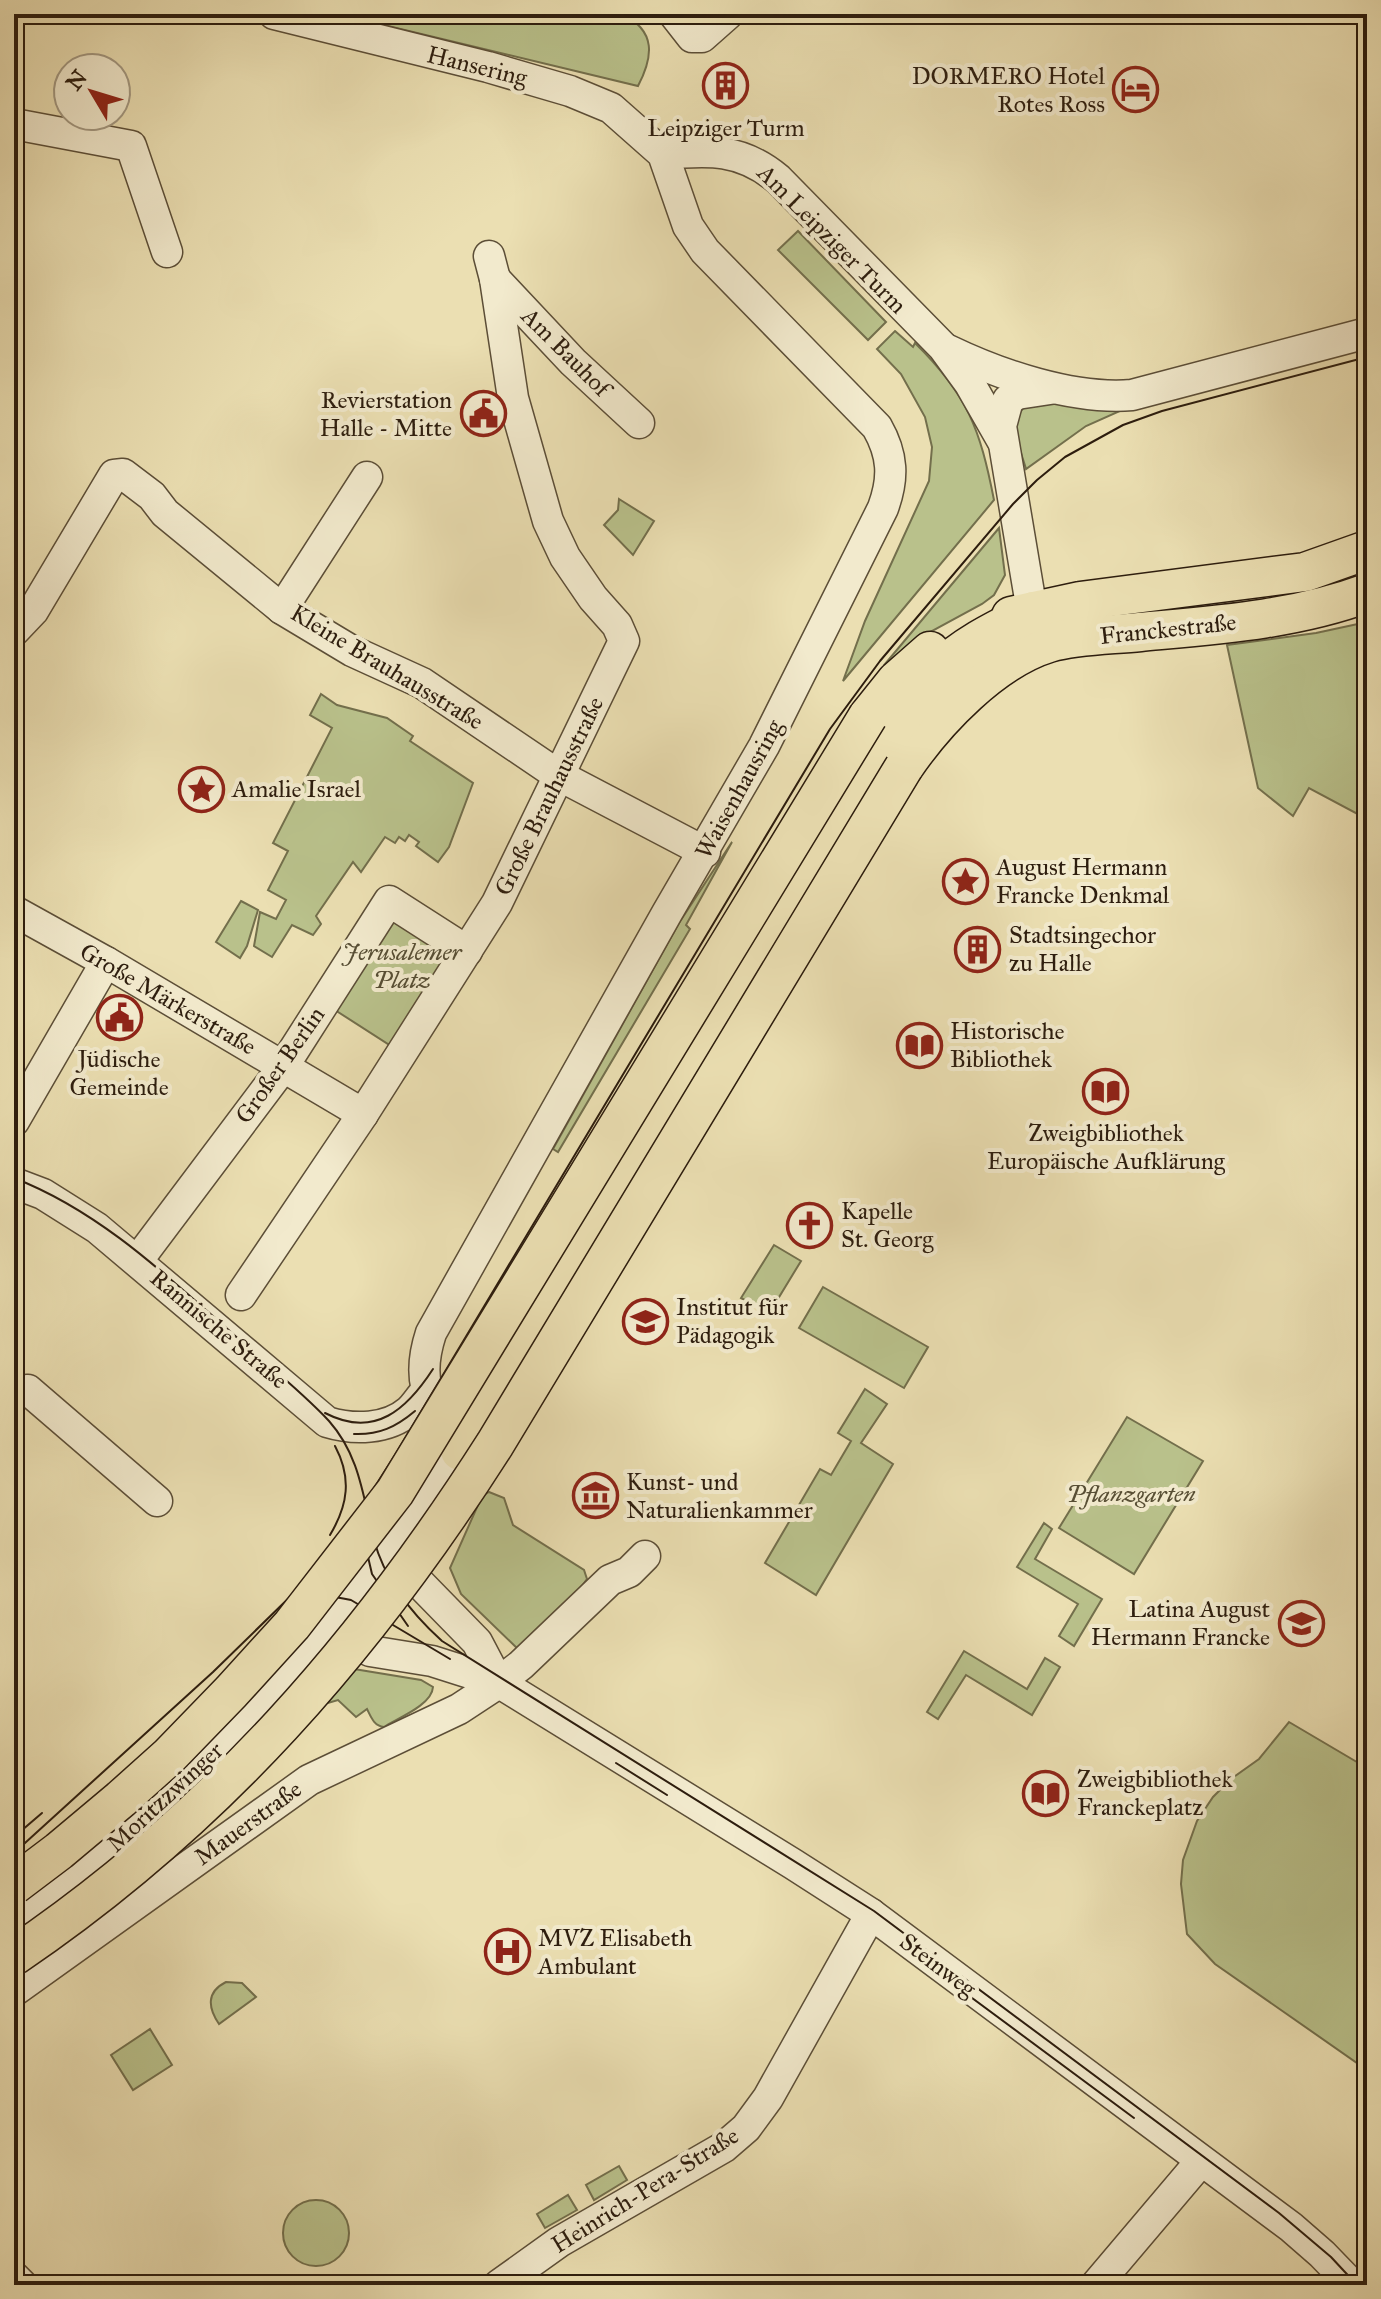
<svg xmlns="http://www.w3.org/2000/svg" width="1381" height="2299" viewBox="0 0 1381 2299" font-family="'IM FELL Great Primer',serif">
	<rect width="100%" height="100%" fill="#ebdfb2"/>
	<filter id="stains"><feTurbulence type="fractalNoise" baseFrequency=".0025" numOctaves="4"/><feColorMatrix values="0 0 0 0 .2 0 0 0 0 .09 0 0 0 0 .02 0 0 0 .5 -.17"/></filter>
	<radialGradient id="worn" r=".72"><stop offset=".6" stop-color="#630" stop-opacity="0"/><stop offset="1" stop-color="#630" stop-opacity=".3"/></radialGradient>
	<g fill="#b9c18b" stroke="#736f4c" stroke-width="2">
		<path d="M338 14H622C657 31 653 57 638 86Z"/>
		<path d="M798 231 886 322 868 340 778 250Z"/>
		<path d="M895 331 913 347 915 343C968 395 980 429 994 500L843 681 865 621 929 481 932 447 925 417 901 374 877 349Z"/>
		<path d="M1031 402H1118L1120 411 1086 426 1026 469C1019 445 1005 418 1031 402Z"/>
		<path d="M619 499 654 521 633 555 604 525 618 510Z"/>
		<path d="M999 528 1005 575 994 595 982 604 919 638 888 664H885Z"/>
		<path d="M1367 622V819L1309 788 1293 816 1258 788 1227 645 1316 633Z"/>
		<path d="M321 694 337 705 387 718 413 736 410 741 473 783 449 847 438 862 416 846 419 842 409 835 405 841 399 837 395 843 385 837 361 872 353 862 316 916 321 924 313 935 292 925 272 957 254 946 260 912 276 919 286 900 268 890 288 851 273 843 332 728 310 715Z"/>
		<path d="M732 842 686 925 690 929 558 1152 553 1149 679 923Z"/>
		<path d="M241 901 258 910 247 946 240 958 216 942Z"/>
		<path d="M389 901 467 951 402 1053 324 1003Z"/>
		<path d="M774 1245 801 1261 773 1307 762 1300 758 1307 741 1298Z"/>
		<path d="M823 1287 928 1347 904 1388 799 1328Z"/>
		<path d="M865 1389 887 1404 861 1443 893 1464 816 1595 765 1563 820 1469 831 1475 851 1441 838 1433Z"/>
		<path d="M1127 1417 1203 1461 1134 1574 1059 1528Z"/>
		<path d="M489 1492 504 1498 513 1525 584 1570 587 1579 571 1601 520 1651 461 1594 450 1568 482 1496Z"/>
		<path d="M1044 1523 1052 1529 1035 1559 1102 1599 1074 1646 1059 1636 1078 1604 1017 1567Z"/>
		<path d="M964 1651 1027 1689 1045 1658 1060 1667 1032 1715 966 1675 938 1719 927 1712Z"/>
		<path d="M354 1669 421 1680 433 1687C432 1705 398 1718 384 1727 374 1726 371 1717 367 1709L356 1717 338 1700 324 1704Z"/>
		<path d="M1289 1722 1367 1768V2070L1215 1964 1187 1934 1181 1884 1183 1860 1197 1821 1213 1797 1231 1779 1259 1759Z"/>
		<path d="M226 1982 242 1983 256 1997 219 2024C208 2008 206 1992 226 1982Z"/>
		<path d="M150 2029 172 2065 133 2090 111 2055Z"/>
		<path d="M619 2166 627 2180 594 2200 586 2185Z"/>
		<path d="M568 2195 577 2210 545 2228 537 2214Z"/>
		<circle cx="316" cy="2233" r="33"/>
	</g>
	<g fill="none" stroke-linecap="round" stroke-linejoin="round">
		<defs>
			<g id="minor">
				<path d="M674 14 692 37H702L728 14"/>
				<path d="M14 124 131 146 167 252"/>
				<path d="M663 154C709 150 741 148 778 179L943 347 970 384 1002 440"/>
				<path d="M495 279 573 362 639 423"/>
				<path d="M948 350C1000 375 1073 400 1132 395L1367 333"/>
				<path d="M282 609 367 477"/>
				<path d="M14 631 33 611 114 475 123 474 152 496 165 513 282 609 352 651 422 683 558 775 705 852"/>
				<path d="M1042 631 1029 593 1001 426 1008 400 1017 394 1050 389"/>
				<path d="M14 911 106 962 363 1114"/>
				<path d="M14 1121 106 962"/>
				<path d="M14 1183 43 1194 97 1228 327 1422C353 1430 387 1430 409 1411 415 1406 420 1397 426 1391"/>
				<path d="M138 1260 283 1067 389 901 467 951"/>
				<path d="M241 1295 363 1114 497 903 624 641 617 625 593 598 565 557 548 521 513 398 495 279 489 256"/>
				<path d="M14 1391 28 1390 157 1501"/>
				<path d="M393 1556 477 1642 498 1682"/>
				<path d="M336 1633 370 1651 432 1661 498 1682 793 1864 871 1914 1291 2227 1322 2254 1352 2285"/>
				<path d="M14 1921C68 1881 121 1841 172 1796 218 1755 260 1706 301 1658 358 1592 413 1525 460 1451 434 1406 413 1388 431 1333L667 913 764 746 883 508C894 478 893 455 877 427L705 251 688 226 663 154 611 108 570 91 488 67 274 14"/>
				<path d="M14 1991 309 1780 459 1709 494 1686 521 1665 610 1580 629 1572 645 1556"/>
				<path d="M14 2277 22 2285"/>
				<path d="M499 2285 559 2242 724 2147 746 2128 768 2098 871 1914"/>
				<path d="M1096 2285 1201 2161"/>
			</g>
			<g id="major">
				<path d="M1011 616 1080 601 1305 572 1367 550"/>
				<path d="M868 716 896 681 930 651"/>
				<path d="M904 767C936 720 993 660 1049 643 1076 635 1112 635 1140 632 1216 625 1294 620 1367 593"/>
				<path d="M460 1451 888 738C904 715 918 690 938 671 965 644 1000 628 1034 611"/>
			</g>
		</defs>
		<use href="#minor" stroke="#5c4e37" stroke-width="33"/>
		<use href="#major" stroke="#2d1d0e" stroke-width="41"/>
		<use href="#minor" stroke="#f2eacd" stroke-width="30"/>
		<use href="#major" stroke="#ebdfb2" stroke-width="38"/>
		<g stroke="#2d1d0e" stroke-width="2">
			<path d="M14 1178C99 1211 166 1275 233 1334 265 1363 300 1390 329 1421 360 1456 363 1497 374 1540 385 1581 411 1613 442 1641L874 1911 1279 2213 1331 2257 1357 2285"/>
			<path d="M325 1413C375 1439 407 1409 433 1369"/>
			<path d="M354 1434C379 1435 396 1427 415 1411"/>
			<path d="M361 1527 372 1574 408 1626"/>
			<path d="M330 1535C348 1505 352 1478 335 1446"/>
			<path d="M286 1607C308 1594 326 1594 351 1600L450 1659"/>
			<path d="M616 1763 667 1795"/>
			<path d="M14 1837 42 1813"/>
			<path d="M14 1853 213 1672 295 1592 344 1535 395 1455 830 729 880 661 1013 504 1037 480 1065 457 1123 425 1162 411 1367 357"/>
			<path d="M941 1975 1134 2118"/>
		</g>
		<defs>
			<g id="major-bridge">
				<path d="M14 1885 59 1851 121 1799 169 1756 231 1692 292 1625 395 1492 868 716"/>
				<path d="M14 1956C216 1819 365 1648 495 1444L904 767"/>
			</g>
		</defs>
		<use href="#major-bridge" stroke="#2d1d0e" stroke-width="41" stroke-linecap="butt"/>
		<use href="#major-bridge" stroke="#ebdfb2" stroke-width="38"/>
	</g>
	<defs>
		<symbol id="building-ring" viewBox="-11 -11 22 22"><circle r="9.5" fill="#f2eacd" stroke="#8f2418" stroke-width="1.5"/><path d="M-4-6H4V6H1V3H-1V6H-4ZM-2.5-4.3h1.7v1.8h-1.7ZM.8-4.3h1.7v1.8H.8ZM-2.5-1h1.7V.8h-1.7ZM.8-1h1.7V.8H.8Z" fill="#8f2418"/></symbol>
		<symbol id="hotel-ring" viewBox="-11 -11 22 22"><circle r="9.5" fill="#f2eacd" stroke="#8f2418" stroke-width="1.5"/><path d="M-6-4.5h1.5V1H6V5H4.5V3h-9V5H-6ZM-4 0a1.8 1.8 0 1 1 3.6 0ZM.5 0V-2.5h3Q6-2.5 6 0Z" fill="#8f2418"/></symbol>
		<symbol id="civic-ring" viewBox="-11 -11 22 22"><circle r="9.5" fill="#f2eacd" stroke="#8f2418" stroke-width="1.5"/><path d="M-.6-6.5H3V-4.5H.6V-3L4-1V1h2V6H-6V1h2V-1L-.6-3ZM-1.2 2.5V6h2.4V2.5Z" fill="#8f2418"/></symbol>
		<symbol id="sight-ring" viewBox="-11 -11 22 22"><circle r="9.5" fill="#f2eacd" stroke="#8f2418" stroke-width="1.5"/><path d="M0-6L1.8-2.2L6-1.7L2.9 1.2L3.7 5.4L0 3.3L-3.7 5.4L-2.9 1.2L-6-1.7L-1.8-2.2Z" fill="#8f2418"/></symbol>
		<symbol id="library-ring" viewBox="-11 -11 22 22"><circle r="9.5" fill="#f2eacd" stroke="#8f2418" stroke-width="1.5"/><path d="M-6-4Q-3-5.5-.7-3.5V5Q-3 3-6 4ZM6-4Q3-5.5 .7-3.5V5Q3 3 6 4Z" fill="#8f2418"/></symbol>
		<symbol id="church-ring" viewBox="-11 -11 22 22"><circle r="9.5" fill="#f2eacd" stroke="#8f2418" stroke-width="1.5"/><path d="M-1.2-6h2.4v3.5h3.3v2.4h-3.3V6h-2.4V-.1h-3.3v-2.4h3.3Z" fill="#8f2418"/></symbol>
		<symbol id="university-ring" viewBox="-11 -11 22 22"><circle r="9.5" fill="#f2eacd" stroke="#8f2418" stroke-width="1.5"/><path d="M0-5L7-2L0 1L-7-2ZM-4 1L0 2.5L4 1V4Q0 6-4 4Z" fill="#8f2418"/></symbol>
		<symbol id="museum-ring" viewBox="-11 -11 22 22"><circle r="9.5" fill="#f2eacd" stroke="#8f2418" stroke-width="1.5"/><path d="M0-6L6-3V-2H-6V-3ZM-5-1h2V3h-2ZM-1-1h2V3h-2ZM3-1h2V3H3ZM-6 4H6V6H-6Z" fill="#8f2418"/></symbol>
		<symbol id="school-ring" viewBox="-11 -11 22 22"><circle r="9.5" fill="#f2eacd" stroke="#8f2418" stroke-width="1.5"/><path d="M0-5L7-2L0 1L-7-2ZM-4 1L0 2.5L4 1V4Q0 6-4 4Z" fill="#8f2418"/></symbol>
		<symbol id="hospital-ring" viewBox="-11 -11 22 22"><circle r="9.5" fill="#f2eacd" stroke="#8f2418" stroke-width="1.5"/><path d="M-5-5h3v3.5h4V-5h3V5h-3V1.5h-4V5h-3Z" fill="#8f2418"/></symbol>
	</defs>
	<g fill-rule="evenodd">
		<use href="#building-ring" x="700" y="60" width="51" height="51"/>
		<use href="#hotel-ring" x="1110" y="64" width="51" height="51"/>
		<use href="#civic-ring" x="458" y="388" width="51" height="51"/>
		<use href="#sight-ring" x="176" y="764" width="51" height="51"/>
		<use href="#sight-ring" x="940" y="856" width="51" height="51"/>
		<use href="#building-ring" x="952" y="924" width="51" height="51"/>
		<use href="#civic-ring" x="94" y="992" width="51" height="51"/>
		<use href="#library-ring" x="894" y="1020" width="51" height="51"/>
		<use href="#library-ring" x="1080" y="1066" width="51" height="51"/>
		<use href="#church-ring" x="784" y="1200" width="51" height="51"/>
		<use href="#university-ring" x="620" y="1296" width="51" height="51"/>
		<use href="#museum-ring" x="570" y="1470" width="51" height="51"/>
		<use href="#school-ring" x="1276" y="1598" width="51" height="51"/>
		<use href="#library-ring" x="1020" y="1768" width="51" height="51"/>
		<use href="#hospital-ring" x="482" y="1926" width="51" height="51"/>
	</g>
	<g text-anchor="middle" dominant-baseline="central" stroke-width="8" stroke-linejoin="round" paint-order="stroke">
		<g font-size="24" fill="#2d1d0e" stroke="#f2eacd">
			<text transform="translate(477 66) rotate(14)">Hansering</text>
			<text transform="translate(832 239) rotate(45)">Am Leipziger Turm</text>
			<text transform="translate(566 352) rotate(45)">Am Bauhof</text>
			<text transform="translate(1168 629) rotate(-6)">Franckestraße</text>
			<text transform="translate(387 667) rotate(31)">Kleine Brauhausstraße</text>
			<text transform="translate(739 789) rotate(-61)">Waisenhausring</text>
			<text transform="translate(549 796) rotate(-64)">Große Brauhausstraße</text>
			<text transform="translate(168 999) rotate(30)">Große Märkerstraße</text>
			<text transform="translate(280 1065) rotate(-55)">Großer Berlin</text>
			<text transform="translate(219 1329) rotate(40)">Rannische Straße</text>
			<text transform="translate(165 1797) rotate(-43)">Moritzzwinger</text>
			<text transform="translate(248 1823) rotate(-36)">Mauerstraße</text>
			<text transform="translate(938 1965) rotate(37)">Steinweg</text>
			<text transform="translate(645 2190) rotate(-32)">Heinrich-Pera-Straße</text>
		</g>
		<g font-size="24" fill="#2d1d0e" stroke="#f2eacd" text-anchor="start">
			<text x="1105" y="76" text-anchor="end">DORMERO Hotel<tspan x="1105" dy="28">Rotes Ross</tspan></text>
			<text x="726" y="128" text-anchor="middle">Leipziger Turm</text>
			<text x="452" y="400" text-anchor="end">Revierstation<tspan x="452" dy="28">Halle - Mitte</tspan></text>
			<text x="232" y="789">Amalie Israel</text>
			<text x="996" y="867">August Hermann<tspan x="996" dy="28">Francke Denkmal</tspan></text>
			<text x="1009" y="935">Stadtsingechor<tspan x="1009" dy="28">zu Halle</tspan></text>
			<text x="950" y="1031">Historische<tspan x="950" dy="28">Bibliothek</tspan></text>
			<text x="119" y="1059" text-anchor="middle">Jüdische<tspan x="119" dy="28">Gemeinde</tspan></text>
			<text x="1106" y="1133" text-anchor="middle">Zweigbibliothek<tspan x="1106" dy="28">Europäische Aufklärung</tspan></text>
			<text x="841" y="1211">Kapelle<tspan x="841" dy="28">St. Georg</tspan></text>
			<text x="676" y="1307">Institut für<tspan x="676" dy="28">Pädagogik</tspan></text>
			<text x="626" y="1482">Kunst- und<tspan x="626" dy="28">Naturalienkammer</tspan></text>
			<text x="1270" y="1609" text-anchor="end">Latina August<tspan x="1270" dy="28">Hermann Francke</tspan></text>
			<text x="1077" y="1779">Zweigbibliothek<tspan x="1077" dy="28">Franckeplatz</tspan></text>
			<text x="538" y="1938">MVZ Elisabeth<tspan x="538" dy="28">Ambulant</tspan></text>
		</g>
		<g font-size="24" font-style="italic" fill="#574e34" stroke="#f2eacd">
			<text x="402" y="952">Jerusalemer<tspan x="402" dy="28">Platz</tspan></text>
			<text x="1131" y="1494">Pflanzgarten</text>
		</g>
	</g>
	<rect width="1381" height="2299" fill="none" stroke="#ebdfb2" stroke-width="48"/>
	<rect x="16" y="16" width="1349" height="2267" fill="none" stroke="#2d1d0e" stroke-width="4"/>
	<rect x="24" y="24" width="1333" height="2251" fill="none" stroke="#2d1d0e" stroke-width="2"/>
	<g transform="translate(92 92) rotate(308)"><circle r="38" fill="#f2eacd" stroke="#a39881" stroke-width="2"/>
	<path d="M0-6L14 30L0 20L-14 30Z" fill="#8f2418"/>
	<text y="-12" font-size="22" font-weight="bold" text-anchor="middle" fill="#2d1d0e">N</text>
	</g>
	<rect width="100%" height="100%" filter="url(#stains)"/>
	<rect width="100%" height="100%" fill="url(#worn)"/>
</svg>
